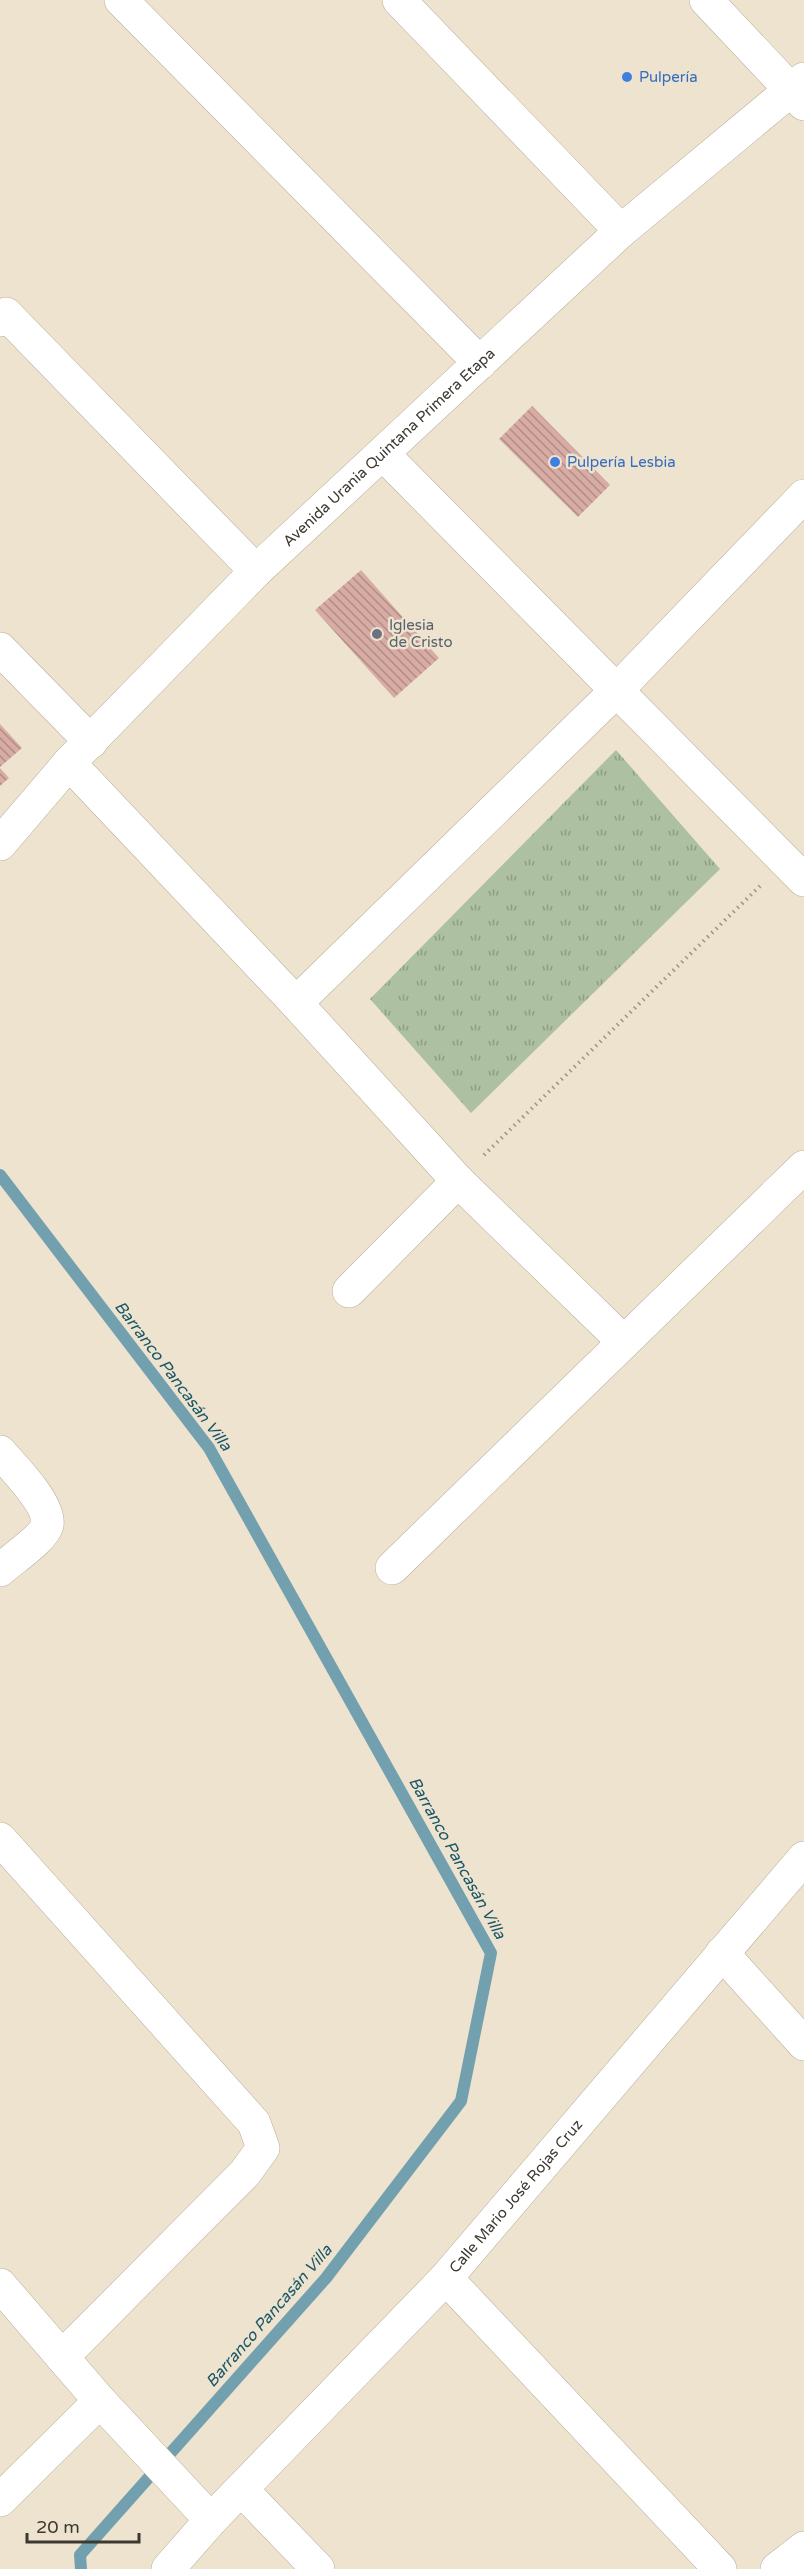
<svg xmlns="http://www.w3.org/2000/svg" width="804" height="2569" viewBox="0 0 804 2569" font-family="'Varela Round',sans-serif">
	<defs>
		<pattern id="grass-tufts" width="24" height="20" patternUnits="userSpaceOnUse" patternTransform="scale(1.5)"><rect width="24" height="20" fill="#adc0a2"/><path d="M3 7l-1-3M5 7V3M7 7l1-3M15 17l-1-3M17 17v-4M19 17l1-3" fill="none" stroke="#8e9d85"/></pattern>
		<pattern id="building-back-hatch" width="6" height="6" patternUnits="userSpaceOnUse" patternTransform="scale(1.5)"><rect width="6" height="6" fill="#d8aca5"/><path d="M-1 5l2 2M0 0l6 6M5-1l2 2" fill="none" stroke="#b08d87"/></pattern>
	</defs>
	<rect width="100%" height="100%" fill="#ede3cf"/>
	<path fill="url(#grass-tufts)" d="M616 750 720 869 471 1113 370 999Z"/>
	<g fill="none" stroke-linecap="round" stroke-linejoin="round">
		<path stroke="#73a0af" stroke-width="12" d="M0 1175 209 1448 491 1953 461 2101 326 2278 80 2555 81 2569"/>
	</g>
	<g fill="url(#building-back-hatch)">
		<path d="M532 406 610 485 578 517 499 439Z"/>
		<path d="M361 570 439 658 394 698 315 610Z"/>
		<path d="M0 724 22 748 0 767Z"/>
		<path d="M0 768 9 778 0 786Z"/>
	</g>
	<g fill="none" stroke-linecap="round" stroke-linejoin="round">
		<defs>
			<g id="minor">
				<path d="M121 0 480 363"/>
				<path d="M399 0 621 231"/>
				<path d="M706 0 804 104"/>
				<path d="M0 320 6 314 256 571"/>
				<path d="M383 454 804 880"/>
				<path d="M0 649 91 742"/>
				<path d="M69 763 296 1003 458 1181 624 1342"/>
				<path id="s1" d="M0 844 69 763 256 571 621 231 804 79"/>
				<path d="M296 1003 616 691 804 496"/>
				<path d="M349 1291 458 1181"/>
				<path d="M0 1452C12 1466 51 1505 47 1525 44 1538 11 1560 0 1570"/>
				<path d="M392 1568 804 1167"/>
				<path d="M0 1839 254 2123 263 2148 245 2173 62 2357"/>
				<path d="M722 1953 804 2044"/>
				<path d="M446 2278 720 2569"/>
				<path d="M0 2285 100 2401 211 2520"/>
				<path d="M242 2490 318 2569"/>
				<path d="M0 2500 100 2401"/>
				<path id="s2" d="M168 2569 211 2520 446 2278 804 1858"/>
				<path d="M777 2569 804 2548"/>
			</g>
		</defs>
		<use href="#minor" stroke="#b8ae9b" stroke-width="34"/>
		<path stroke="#9c9486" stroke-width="4" stroke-dasharray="1.5 4.5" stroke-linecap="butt" d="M484 1155 760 886"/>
		<use href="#minor" stroke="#fff" stroke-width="33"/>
	</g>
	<g fill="#3f7fe0" stroke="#ede3cf" stroke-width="2">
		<circle cx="627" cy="77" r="6"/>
		<circle cx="555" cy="462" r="6"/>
	</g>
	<circle fill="#6b7280" stroke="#ede3cf" stroke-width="2" cx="377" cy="634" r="6"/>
	<g text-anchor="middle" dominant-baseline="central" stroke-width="5" stroke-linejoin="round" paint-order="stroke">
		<g font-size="15" fill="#366cbe" stroke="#ede3cf" text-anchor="start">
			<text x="639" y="77">Pulpería</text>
			<text x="567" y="462">Pulpería Lesbia</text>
		</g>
		<g font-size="15" fill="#3d3931" stroke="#ede3cf">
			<text stroke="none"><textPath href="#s1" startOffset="556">Avenida Urania Quintana Primera Etapa</textPath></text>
			<text stroke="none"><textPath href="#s2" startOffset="510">Calle Mario José Rojas Cruz</textPath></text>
		</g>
		<g font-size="15" fill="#5b616d" stroke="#ede3cf" text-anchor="start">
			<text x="389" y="625">Iglesia<tspan x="389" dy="17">de Cristo</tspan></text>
		</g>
		<g font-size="16" font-style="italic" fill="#1a5667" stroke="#ede3cf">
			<text transform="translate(173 1376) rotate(53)">Barranco Pancasán Villa</text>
			<text transform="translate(457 1858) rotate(61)">Barranco Pancasán Villa</text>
			<text transform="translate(269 2316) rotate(-49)">Barranco Pancasán Villa</text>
		</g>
	</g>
	<path d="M27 2533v9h112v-9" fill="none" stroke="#3d3931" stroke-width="3"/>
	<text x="36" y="2533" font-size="18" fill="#3d3931" stroke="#ede3cf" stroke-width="4.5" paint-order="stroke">20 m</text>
</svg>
